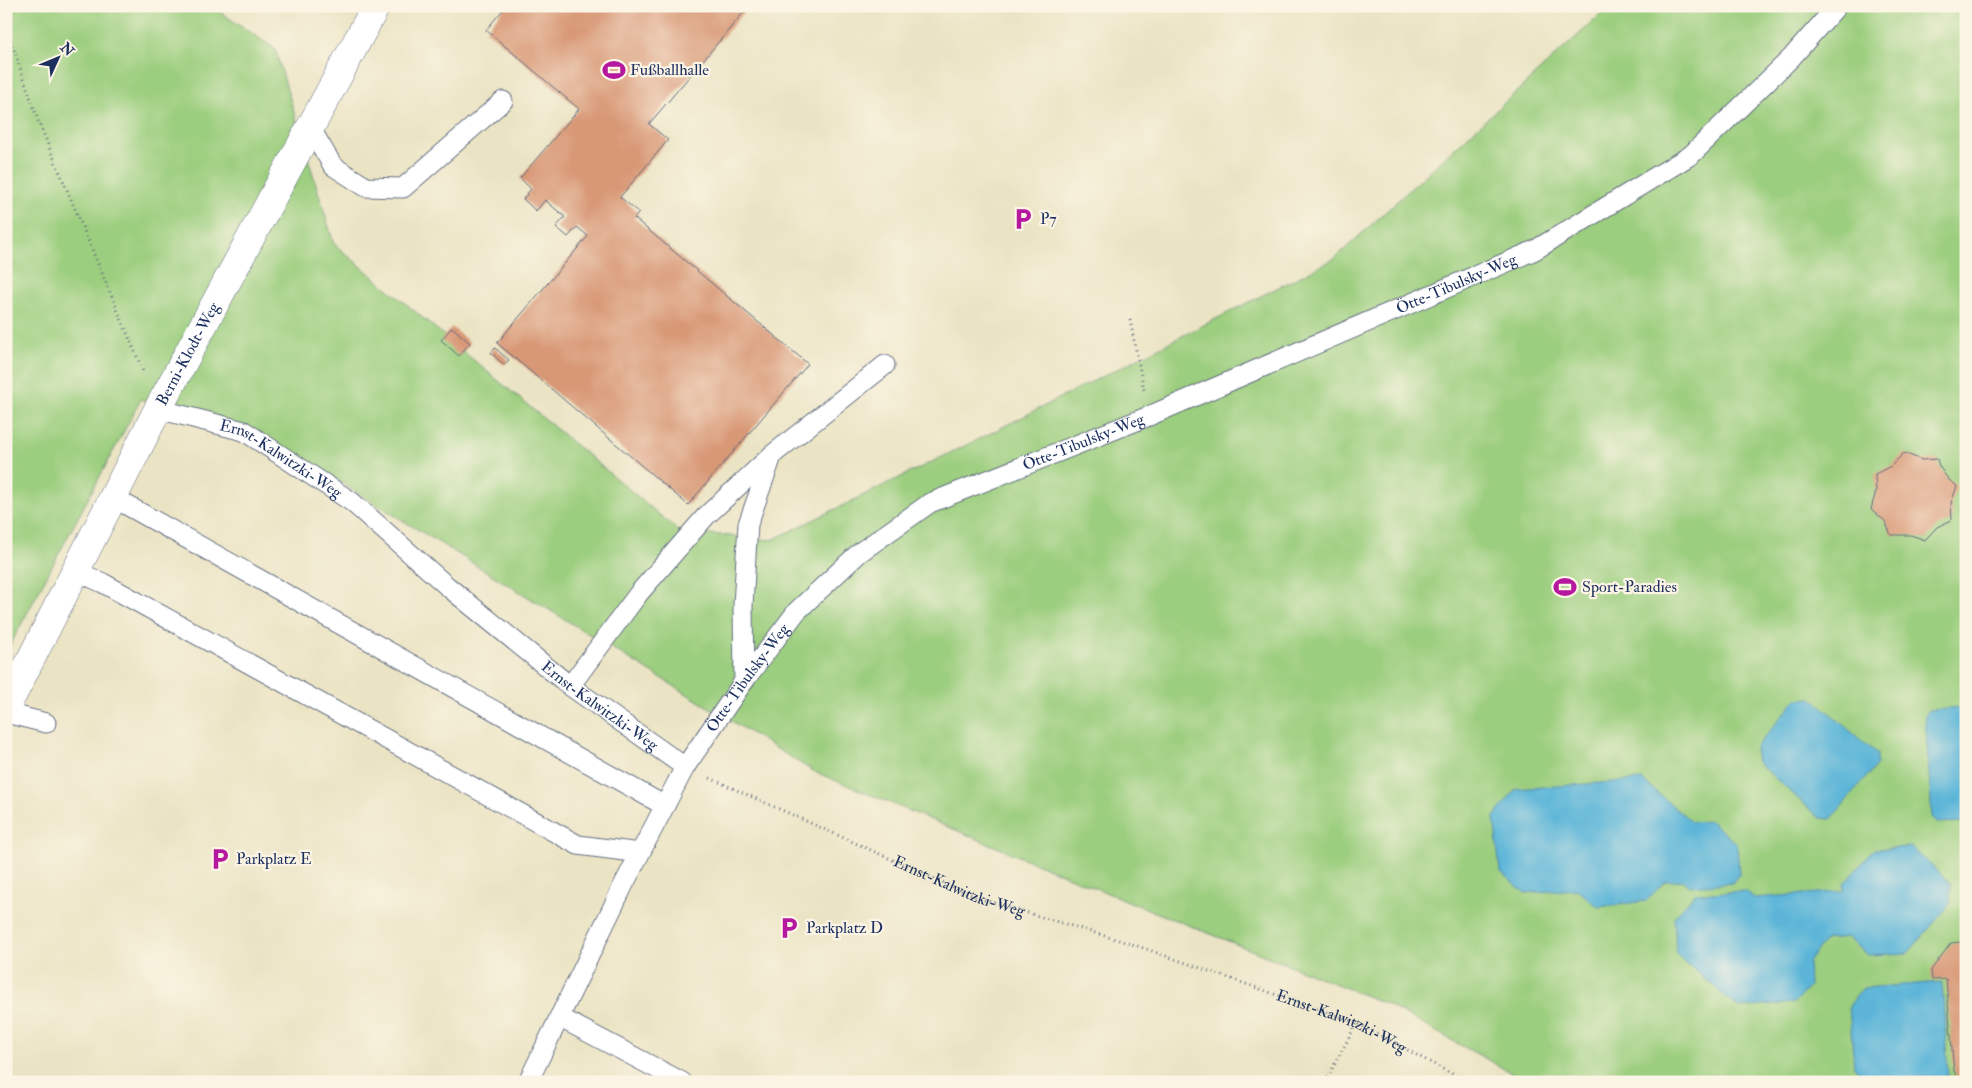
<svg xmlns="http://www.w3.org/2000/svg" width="1972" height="1088" viewBox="0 0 1972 1088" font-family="'IM FELL Double Pica',serif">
	<rect width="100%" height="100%" fill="#fcf5e5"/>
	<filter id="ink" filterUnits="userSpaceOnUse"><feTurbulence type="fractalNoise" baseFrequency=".02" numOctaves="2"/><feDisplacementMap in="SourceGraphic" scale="10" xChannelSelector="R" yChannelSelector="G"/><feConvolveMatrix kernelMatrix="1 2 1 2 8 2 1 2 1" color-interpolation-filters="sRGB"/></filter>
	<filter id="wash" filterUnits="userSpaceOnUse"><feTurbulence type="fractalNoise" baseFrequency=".0096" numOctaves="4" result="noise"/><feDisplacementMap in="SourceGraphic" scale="20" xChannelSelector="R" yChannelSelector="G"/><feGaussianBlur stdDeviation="1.12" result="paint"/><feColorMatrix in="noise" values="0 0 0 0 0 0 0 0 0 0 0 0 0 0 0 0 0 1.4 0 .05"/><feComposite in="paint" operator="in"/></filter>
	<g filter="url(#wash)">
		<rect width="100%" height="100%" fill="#ebe4c4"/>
		<path fill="#9bce7e" stroke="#5b7e6e" d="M6 6H211L275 49 334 244 679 531 772 540 987 435 1334 259 1610 6H1966V1082H1528L1384 1003 1110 894 813 771 312 465 141 399 6 653Z"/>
		<g fill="#5bb5d8" stroke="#3b729b">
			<path d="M1812 698 1877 754V764L1831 819 1820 818 1757 762 1755 748 1797 699Z"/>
			<path d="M1966 708V822L1937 823 1932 817 1925 716 1929 710Z"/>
			<path d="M1642 780 1692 822 1710 821 1737 844 1739 874 1732 883 1689 886 1682 880 1665 881 1646 901 1598 907 1577 889 1525 893 1500 871 1494 817 1516 789Z"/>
			<path d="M1911 847 1951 884 1950 904 1908 953 1868 955 1847 937 1826 939 1808 962 1809 987 1794 1003 1739 1008 1676 954 1674 917 1695 894 1746 891 1754 898 1843 891 1844 884 1874 849Z"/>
			<path d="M1942 982 1948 1076 1869 1081 1854 1067 1849 1006 1863 988Z"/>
		</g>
		<g id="blocks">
			<g fill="#d89876">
				<path d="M506 6H749L649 124 668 140 620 197 639 213 634 218 808 364 688 505 497 343 588 236 577 227 568 237 556 227 565 217 545 200 536 211 523 199 531 189 520 178 579 109 486 30Z"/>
				<path d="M452 327 470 343 459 356 441 340Z"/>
				<path d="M495 348 509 360 504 365 491 353Z"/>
				<path d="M1904 453 1922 460 1937 459 1939 466 1948 479 1957 486 1951 503 1952 520 1937 527 1925 540 1911 535H1891L1885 521 1871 509 1876 491 1875 474 1891 466Z"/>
				<path d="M1959 942 1964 947 1966 945V1082H1958L1956 1080 1955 1072H1954L1946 979 1932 980 1931 970 1951 943Z"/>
			</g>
		</g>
	</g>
	<g filter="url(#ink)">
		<use href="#blocks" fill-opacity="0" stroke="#646e82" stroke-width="1"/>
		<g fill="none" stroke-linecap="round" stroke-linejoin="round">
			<defs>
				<g id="lane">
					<path d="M311 129 333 166 366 187 403 188 503 101"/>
					<path id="s2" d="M158 409 244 431 352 502 447 586 570 686 685 767"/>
					<path d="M114 498 665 806"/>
					<path d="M76 571 103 583 578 845 640 853"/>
					<path d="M744 681 743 605 748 524 771 459"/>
					<path d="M570 686 639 593 706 516 772 455 885 365"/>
					<path d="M6 713 46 723"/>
					<path d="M559 1017 682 1082"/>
					<path id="s3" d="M528 1082 624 884 685 767 744 681 797 611 859 553 930 503 1149 416 1535 250 1691 155 1791 58 1837 6"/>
				</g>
				<g id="street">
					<path id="s4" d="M6 708 158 409 376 6"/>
				</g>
			</defs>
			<use href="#lane" stroke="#646e82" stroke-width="21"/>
			<use href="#street" stroke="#646e82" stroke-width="29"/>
			<g stroke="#646e82" stroke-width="3" stroke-dasharray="1 4" stroke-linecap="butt">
				<path d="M6 26 39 123 143 371"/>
				<path d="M1130 320 1144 390"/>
				<path id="s1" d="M710 778 978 898 1132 944 1357 1023 1467 1082"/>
				<path d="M1325 1082 1357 1023"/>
			</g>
			<use href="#lane" stroke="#fff" stroke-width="19"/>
			<use href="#street" stroke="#fff" stroke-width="28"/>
		</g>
	</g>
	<defs>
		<symbol id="stadium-bare" viewBox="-9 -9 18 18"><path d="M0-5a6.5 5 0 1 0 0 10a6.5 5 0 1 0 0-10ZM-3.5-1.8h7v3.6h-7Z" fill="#b5179e" stroke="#fcf5e5" stroke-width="2.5" paint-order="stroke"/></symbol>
		<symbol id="parking-bare" viewBox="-9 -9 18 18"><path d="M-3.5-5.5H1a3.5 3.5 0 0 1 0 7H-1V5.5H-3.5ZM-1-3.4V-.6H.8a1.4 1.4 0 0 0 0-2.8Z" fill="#b5179e" stroke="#fcf5e5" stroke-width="2.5" paint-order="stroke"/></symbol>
	</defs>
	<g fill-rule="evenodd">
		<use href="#stadium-bare" x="598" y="54" width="32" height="32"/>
		<use href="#parking-bare" x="1007" y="203" width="32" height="32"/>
		<use href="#stadium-bare" x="1549" y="571" width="32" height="32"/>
		<use href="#parking-bare" x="204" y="843" width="32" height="32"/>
		<use href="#parking-bare" x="773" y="912" width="32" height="32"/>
	</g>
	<g text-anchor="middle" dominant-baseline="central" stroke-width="4.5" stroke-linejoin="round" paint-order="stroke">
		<g font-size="16" fill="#1b2f5e" stroke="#fcf5e5" text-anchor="start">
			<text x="630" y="70">Fußballhalle</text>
			<text x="1040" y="219">P7</text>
			<text x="1582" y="587">Sport-Paradies</text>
			<text x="236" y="859">Parkplatz E</text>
			<text x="806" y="928">Parkplatz D</text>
		</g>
		<g font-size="16" fill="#1b2f5e" stroke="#fcf5e5">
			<text stroke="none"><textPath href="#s3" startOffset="1286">Ötte-Tibulsky-Weg</textPath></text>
			<text stroke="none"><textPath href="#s4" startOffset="398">Berni-Klodt-Weg</textPath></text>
			<text stroke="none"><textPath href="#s3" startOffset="881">Ötte-Tibulsky-Weg</textPath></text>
			<text stroke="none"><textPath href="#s2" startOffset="134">Ernst-Kalwitzki-Weg</textPath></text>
			<text stroke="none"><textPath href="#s3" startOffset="461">Ötte-Tibulsky-Weg</textPath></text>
			<text stroke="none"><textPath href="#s2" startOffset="539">Ernst-Kalwitzki-Weg</textPath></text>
			<text stroke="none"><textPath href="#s1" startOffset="272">Ernst-Kalwitzki-Weg</textPath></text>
			<text stroke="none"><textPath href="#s1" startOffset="678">Ernst-Kalwitzki-Weg</textPath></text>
		</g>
	</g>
	<rect width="1972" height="1088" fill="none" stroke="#fcf5e5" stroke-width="25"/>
	<g transform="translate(58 58) rotate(46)" stroke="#fcf5e5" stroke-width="4" paint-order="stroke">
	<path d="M0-4L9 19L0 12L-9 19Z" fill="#1b2f5e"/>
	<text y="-8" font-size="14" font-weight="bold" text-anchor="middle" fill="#1b2f5e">N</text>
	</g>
</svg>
